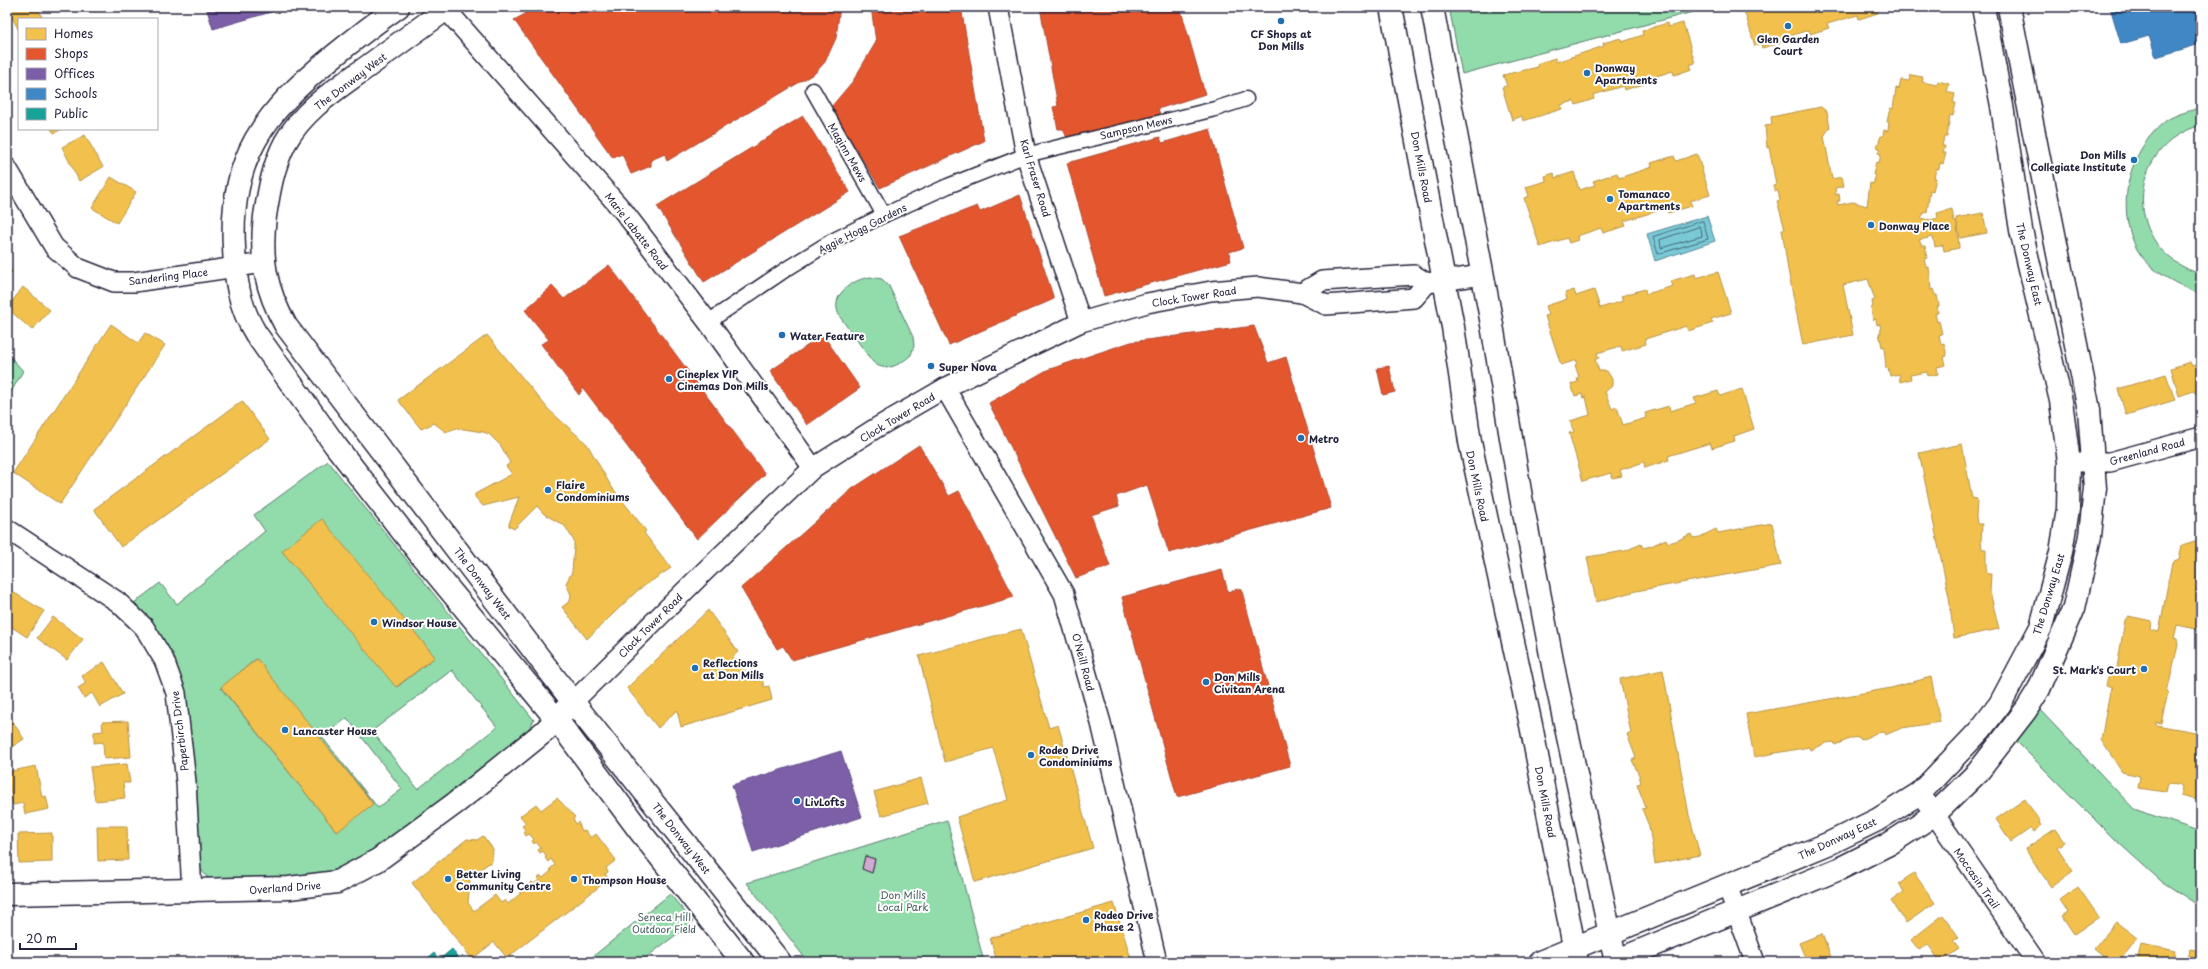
<svg xmlns="http://www.w3.org/2000/svg" width="2208" height="969" viewBox="0 0 2208 969" font-family="'Playpen Sans',sans-serif">
	<rect width="100%" height="100%" fill="#fff"/>
	<filter id="ink" filterUnits="userSpaceOnUse"><feTurbulence type="fractalNoise" baseFrequency=".025" numOctaves="2"/><feDisplacementMap in="SourceGraphic" scale="8" xChannelSelector="R" yChannelSelector="G"/><feConvolveMatrix kernelMatrix="1 2 1 2 8 2 1 2 1" color-interpolation-filters="sRGB"/></filter>
	<g filter="url(#ink)">
		<g fill="#92dbaa" stroke="#5a7e72" fill-rule="evenodd">
			<path d="M1449 7H1711L1462 74Z"/>
			<path d="M2201 107V125C2123 148 2123 251 2201 274V294H2199C2178 284 2151 273 2138 251 2114 208 2128 149 2167 120 2176 114 2191 111 2201 107Z"/>
			<path d="M870 277 882 279 889 286 913 337 914 346 911 355C900 365 884 374 872 361L840 317C828 296 851 280 870 277Z"/>
			<path d="M7 353 23 371 7 399Z"/>
			<path d="M328 461 534 720 528 730 366 859 331 875 216 881 206 876 200 868 185 690C174 656 155 631 134 603L160 583 177 604 265 531 254 515ZM322 520 435 657 397 687 282 551ZM256 659 373 803 337 832 221 688ZM452 670 497 727 418 789 372 731ZM347 718 402 789 378 808 322 737Z"/>
			<path d="M2038 708 2134 809 2201 832V907L2161 881 2112 837 2016 741Z"/>
			<path d="M947 820 984 962H808L747 883Z"/>
			<path d="M670 894 693 922 640 962H586Z"/>
		</g>
		<path fill="#7acad6" stroke="#578798" d="M1707 216 1715 241 1655 261 1647 234Z"/>
		<g fill="#f2c14e" stroke="#b49148">
			<path d="M7 7H37L43 19H19V31Z"/>
			<path d="M1743 7H1884L1877 9 1878 13 1859 19 1858 15 1827 24 1829 28 1810 34 1809 30 1779 39 1780 43 1762 48 1761 44 1755 46Z"/>
			<path d="M1667 23 1668 27 1683 23 1695 63 1690 65 1692 69 1674 75 1673 71 1643 80 1644 84 1624 90 1623 86 1593 95 1594 99 1576 105 1574 101 1561 105 1562 109 1523 121 1522 116 1512 120 1502 87 1507 86 1503 75 1538 67 1537 64 1555 58 1556 62 1604 46 1603 43 1621 38 1622 42 1643 35 1642 31Z"/>
			<path d="M1911 75 1923 77 1922 82 1937 85 1938 81 1949 84 1947 92 1955 94 1953 103H1956L1953 116 1950 115 1947 137H1944L1942 146H1945L1943 153H1946L1943 164 1940 163 1939 169H1936L1934 178H1936L1933 191 1930 190 1927 212 1925 211 1921 218 1930 220 1938 218 1937 213 1952 209 1954 222 1957 221 1959 248 1944 251 1943 245 1935 247 1933 237 1919 240 1922 246H1925L1927 258 1924 259 1926 268 1929 267 1931 290 1933 289 1935 295H1937L1939 306 1937 307 1938 313H1935L1937 322 1939 321 1942 334 1939 335 1941 344 1944 343 1947 356 1944 357 1946 365 1937 367 1938 374 1928 376 1927 372 1910 375 1911 379 1900 382 1899 374 1890 376 1888 367 1886 368 1884 346 1882 347 1879 333H1881L1880 324 1877 325 1876 319 1873 320 1871 308 1873 307 1872 301 1875 300 1868 279 1843 285 1853 335 1803 345 1788 270 1782 229H1785L1777 201 1780 200 1778 191H1775L1773 186 1776 185 1769 147 1767 148 1765 126 1772 125 1771 117 1821 107 1827 112 1830 127 1824 136 1832 179 1842 177 1844 186 1835 188 1836 195 1839 194 1840 201H1837L1838 205 1853 202 1867 206 1870 183 1873 184 1876 175H1873L1876 162 1879 163 1881 154 1878 153 1880 148 1877 147 1881 136H1883L1884 130 1888 131 1889 122H1887L1890 108 1893 109 1896 88 1899 89 1901 80 1909 81Z"/>
			<path d="M51 129H62L54 133Z"/>
			<path d="M85 135 103 167 79 181 62 147Z"/>
			<path d="M1697 154 1710 195 1690 201 1692 206 1668 213 1667 208 1624 221 1626 226 1603 233 1601 228 1577 236 1578 240 1569 243 1567 238 1540 247 1524 198 1529 196 1526 187 1546 181 1545 176 1554 173 1555 178 1574 172 1579 190 1595 185 1593 181 1617 173 1619 178 1652 167 1651 163 1674 156 1676 161Z"/>
			<path d="M111 177 136 192 117 223 92 208Z"/>
			<path d="M1983 213 1987 233 1960 238 1956 218Z"/>
			<path d="M7 265 12 272 7 275Z"/>
			<path d="M1718 272 1731 313 1711 319 1713 323 1688 331 1686 326 1645 339 1646 344 1622 351 1621 346 1597 353 1599 358 1595 359 1599 371H1607L1612 379V386L1605 392 1612 409 1617 407 1623 425 1646 418 1645 413 1669 406 1670 411 1696 403 1694 398 1718 391 1720 396 1742 389 1754 429 1734 436 1735 441 1712 448 1710 443 1668 456 1669 460 1645 468 1644 462 1620 470 1622 476 1612 478 1611 473 1583 481 1569 433 1574 432 1570 421 1590 415 1586 397 1583 398 1582 394 1575 396 1571 384 1578 382 1577 378 1579 377 1575 365 1577 364V360L1561 365 1545 316 1549 315 1546 306 1567 299 1565 293 1574 290 1576 296 1594 290 1600 308 1623 301 1621 296 1645 289 1646 294 1673 286 1671 281 1695 274 1696 278Z"/>
			<path d="M23 287 50 310 32 330 7 308Z"/>
			<path d="M111 324 138 343 145 333 165 345 60 504 13 473Z"/>
			<path d="M487 335 549 410 587 444 611 486 646 531 644 533 671 568 638 590 587 639 562 607 570 601 571 595 566 583 572 572 574 547V541L565 526 544 514 537 506 514 529 509 526V524L519 497 483 506 475 497V494L512 474 506 466 510 463 501 446 489 434 483 432 457 428 446 432 434 423 421 429 398 400Z"/>
			<path d="M2190 362 2192 366 2201 363V392L2196 394 2194 391 2179 396 2171 368Z"/>
			<path d="M2166 374 2175 400 2126 415 2118 389Z"/>
			<path d="M242 401 270 439 121 547 94 509Z"/>
			<path d="M1962 444 1972 498 1977 499 1976 517 1977 524H1982L1981 541 1982 549H1986V566L1987 574H1991L1990 592 1999 629 1954 638 1949 597 1919 453Z"/>
			<path d="M322 519 435 657 396 687 282 551Z"/>
			<path d="M1772 523 1781 565 1636 591 1596 602 1587 557 1625 551 1641 544 1643 548 1651 546 1666 539 1668 543 1676 541 1691 534 1693 538 1700 537 1716 529 1718 533Z"/>
			<path d="M2201 539V630L2177 625 2174 639 2177 640 2178 645 2169 684H2168L2166 691 2168 692 2161 723 2156 722V725L2201 733V801L2180 796 2182 787 2179 784 2168 783 2166 792 2138 788 2140 776 2122 772 2101 740 2110 691 2113 688 2106 686 2109 671 2114 672 2117 668 2125 620 2128 616 2152 621 2151 630 2159 632 2172 562 2179 559 2182 545Z"/>
			<path d="M8 589 44 611 27 637 7 624Z"/>
			<path d="M708 610 738 652 732 657 755 681 762 679 764 687 769 686 772 700 681 727 677 710 658 728 627 688Z"/>
			<path d="M53 617 83 639 67 660 37 638Z"/>
			<path d="M1021 629 1049 728 1058 725 1093 848 975 882 957 817 1008 800 993 748 945 762 919 656Z"/>
			<path d="M257 659 373 804 337 832 221 687Z"/>
			<path d="M104 662 123 694 100 707 92 693 84 698 78 688 86 683 82 676Z"/>
			<path d="M1663 670 1689 815 1700 855 1655 864 1649 826 1642 809 1646 808 1637 784 1641 783 1639 775 1632 760 1636 758 1627 734 1631 733 1620 679Z"/>
			<path d="M1931 677 1940 722 1902 728 1885 735 1884 732 1876 733 1861 740 1859 737 1852 738 1835 745 1834 742 1826 743 1810 750 1809 747 1754 757 1746 714 1891 688Z"/>
			<path d="M7 713 24 739 7 750Z"/>
			<path d="M128 721 131 757 104 759 103 742 94 743V732L103 731 102 722Z"/>
			<path d="M127 764 130 783H123L125 798 95 801 90 767Z"/>
			<path d="M36 766 42 797 46 796 49 809 25 814 23 803 13 805 7 772Z"/>
			<path d="M921 778 928 803 881 816 874 792Z"/>
			<path d="M557 798 575 817 573 819 576 824 578 822 582 831 585 830 591 838 596 834 616 860 606 868 608 872 605 874 609 879 507 958 494 942 472 959 412 883 467 839 477 840 483 836 493 849 492 861 468 878 470 880 468 903 474 911 495 895 501 903 505 900 508 904 521 893 520 892 531 887 529 884 532 882 534 884 539 880 538 878 541 876 543 878 551 871 550 869 555 865 551 859 548 862 545 858 547 857 543 851 540 853 538 850 541 848 536 842 534 844 532 841 534 839 529 834 526 836 524 832 526 831 522 826 526 823 520 816 536 804 541 810Z"/>
			<path d="M2025 799 2040 822H2039L2041 826 2034 832 2031 828 2011 842 1996 819Z"/>
			<path d="M97 826H127L128 860 98 861Z"/>
			<path d="M2055 829 2064 842 2057 847 2073 871 2051 887 2025 849Z"/>
			<path d="M52 833V862L19 863 18 834Z"/>
			<path d="M1914 873 1935 903 1906 923 1891 901 1904 892 1899 883Z"/>
			<path d="M2078 887 2099 917 2074 934 2062 916 2068 912 2060 900Z"/>
			<path d="M1114 903 1132 962H997L990 938Z"/>
			<path d="M1943 915 1956 933 1958 938 1953 941 1959 949 1940 962 1928 944 1919 950 1911 940Z"/>
			<path d="M2116 922 2137 938 2118 962H2110L2094 949Z"/>
			<path d="M1822 934 1833 962H1807L1799 943Z"/>
			<path d="M2141 944 2176 951 2174 962H2137Z"/>
			<path d="M2190 949 2201 951V962H2187Z"/>
			<rect x="7" y="952" width="2" height="10"/>
		</g>
		<g fill="#e4572e" stroke="#aa4732">
			<path d="M521 7H839V14L836 38 825 62 815 73 667 161 665 154 651 160V166L631 174 622 154 613 158 514 20 525 14Z"/>
			<path d="M871 7H961L984 141 880 188 831 107 853 81 876 42Z"/>
			<path d="M1040 7H1180L1205 94 1158 109 1161 116 1068 140 1063 129H1058L1053 107 1058 106Z"/>
			<path d="M803 116 850 192 704 282 657 206Z"/>
			<path d="M1210 129 1243 248 1229 252 1231 261 1104 296 1067 163 1160 137 1162 143Z"/>
			<path d="M1020 195 1054 299 949 345 899 236 977 206 980 212Z"/>
			<path d="M609 265 765 474 697 539 583 388 579 395 541 344 549 340 525 310 552 286 564 299Z"/>
			<path d="M1254 326 1268 363 1286 357 1331 508 1169 553 1147 485 1116 496 1119 506 1091 515 1110 566 1076 578 989 403 1047 370 1131 342Z"/>
			<path d="M823 335 860 388 807 425 770 371Z"/>
			<path d="M1389 366 1395 392 1383 395 1377 368Z"/>
			<path d="M919 445 949 496 959 491 1014 597 792 660 783 646 777 649 741 588 852 489Z"/>
			<path d="M1222 570 1228 592 1241 588 1290 766 1177 797 1122 597Z"/>
		</g>
		<g fill="#7b5ea7" stroke="#604c87">
			<path d="M206 7H288L213 29Z"/>
			<path d="M841 751 862 817 753 852 732 785Z"/>
		</g>
		<path fill="#3f88c5" stroke="#36699c" d="M2110 7H2201V47L2200 44 2156 57 2149 36 2121 44Z"/>
		<path fill="#17a398" stroke="#1a7c7c" d="M452 949 461 962H423L434 953 439 960Z"/>
		<g fill="none" stroke-linecap="round" stroke-linejoin="round">
			<g stroke="#456579" stroke-width="1">
				<path d="M1703 221 1708 239 1658 254 1653 237Z"/>
				<path d="M1699 227 1701 229 1702 236 1661 248 1660 240Z"/>
			</g>
		</g>
		<path fill="#d2a9d0" stroke="#22223b" d="M865 856 875 859 872 873 862 869Z"/>
		<g fill="none" stroke-linecap="round" stroke-linejoin="round">
			<defs>
				<g id="pedestrian">
					<path d="M813 90 884 215"/>
					<path d="M708 322 788 268 832 241 884 215 948 186 1026 155 1215 109 1246 99"/>
				</g>
				<g id="minor">
					<path d="M444 7 624 212 708 322 813 468"/>
					<path d="M998 7 1026 155 1081 322"/>
					<path d="M7 168 54 247 78 268 114 282H134L263 263"/>
					<path d="M1302 293 1322 281 1414 275 1427 283 1482 275"/>
					<path d="M945 388 1064 594 1101 723 1157 962"/>
					<path d="M2069 462H2110L2201 437"/>
					<path d="M7 529 118 602 144 627 164 660 176 693 186 782 192 892"/>
					<path d="M573 702 706 570 813 468 876 428 945 388 1081 322 1147 303 1211 291 1258 287 1302 293 1326 305 1414 298 1427 283"/>
					<path d="M1920 793 2036 962"/>
					<path d="M1727 885 1755 962"/>
				</g>
				<g id="tertiary">
					<path d="M398 7C375 23 352 41 330 59 265 112 229 158 234 247 235 278 239 307 256 334L335 445 420 554 557 720 639 830 743 962"/>
					<path d="M449 7C423 26 397 45 371 64 340 87 304 108 285 143 273 166 269 191 265 216 260 258 265 289 286 326L573 702 780 962"/>
					<path d="M7 894 289 888 337 882 378 860 457 802 545 731 566 709"/>
					<path d="M1540 962 1830 843 1877 820 1920 793 1980 730 2000 704 2041 627 2061 552 2068 509 2069 462 2061 401 2021 230 2002 106 1983 7"/>
					<path d="M1613 962 1839 869 1889 844 1935 814 1978 772 2026 710 2039 689 2074 608 2090 536 2095 488 2089 410 2009 7"/>
				</g>
				<g id="secondary">
					<path d="M1391 7 1453 327 1470 442 1531 725 1577 962"/>
					<path d="M1432 7 1491 319 1521 497 1555 676 1616 962"/>
				</g>
			</defs>
			<use href="#pedestrian" stroke="#22223b" stroke-width="17"/>
			<use href="#minor" stroke="#22223b" stroke-width="22"/>
			<use href="#tertiary" stroke="#22223b" stroke-width="25"/>
			<use href="#secondary" stroke="#22223b" stroke-width="25"/>
			<use href="#pedestrian" stroke="#fff" stroke-width="14"/>
			<use href="#minor" stroke="#fff" stroke-width="19"/>
			<use href="#tertiary" stroke="#fff" stroke-width="22"/>
			<use href="#secondary" stroke="#fff" stroke-width="22"/>
		</g>
	</g>
	<g fill="#1f6fb2" stroke="#fff" stroke-width="1.5">
		<circle cx="1281" cy="21" r="4"/>
		<circle cx="1788" cy="26" r="4"/>
		<circle cx="1587" cy="73" r="4"/>
		<circle cx="2134" cy="160" r="4"/>
		<circle cx="1610" cy="199" r="4"/>
		<circle cx="1871" cy="225" r="4"/>
		<circle cx="782" cy="335" r="4"/>
		<circle cx="931" cy="366" r="4"/>
		<circle cx="669" cy="379" r="4"/>
		<circle cx="1301" cy="438" r="4"/>
		<circle cx="548" cy="490" r="4"/>
		<circle cx="374" cy="622" r="4"/>
		<circle cx="695" cy="668" r="4"/>
		<circle cx="2144" cy="669" r="4"/>
		<circle cx="1206" cy="682" r="4"/>
		<circle cx="285" cy="730" r="4"/>
		<circle cx="1031" cy="755" r="4"/>
		<circle cx="797" cy="801" r="4"/>
		<circle cx="448" cy="879" r="4"/>
		<circle cx="574" cy="879" r="4"/>
		<circle cx="1086" cy="920" r="4"/>
	</g>
	<g text-anchor="middle" dominant-baseline="central" stroke-width="4" stroke-linejoin="round" paint-order="stroke">
		<g font-size="10" font-weight="bold" fill="#22223b" stroke="#fff" text-anchor="start">
			<text x="1281" y="33" text-anchor="middle">CF Shops at<tspan x="1281" dy="12">Don Mills</tspan></text>
			<text x="1788" y="38" text-anchor="middle">Glen Garden<tspan x="1788" dy="12">Court</tspan></text>
			<text x="1595" y="67">Donway<tspan x="1595" dy="12">Apartments</tspan></text>
			<text x="2126" y="154" text-anchor="end">Don Mills<tspan x="2126" dy="12">Collegiate Institute</tspan></text>
			<text x="1618" y="193">Tomanaco<tspan x="1618" dy="12">Apartments</tspan></text>
			<text x="1879" y="225">Donway Place</text>
			<text x="790" y="335">Water Feature</text>
			<text x="939" y="366">Super Nova</text>
			<text x="677" y="373">Cineplex VIP<tspan x="677" dy="12">Cinemas Don Mills</tspan></text>
			<text x="1309" y="438">Metro</text>
			<text x="556" y="484">Flaire<tspan x="556" dy="12">Condominiums</tspan></text>
			<text x="382" y="622">Windsor House</text>
			<text x="703" y="662">Reflections<tspan x="703" dy="12">at Don Mills</tspan></text>
			<text x="2136" y="669" text-anchor="end">St. Mark's Court</text>
			<text x="1214" y="676">Don Mills<tspan x="1214" dy="12">Civitan Arena</tspan></text>
			<text x="293" y="730">Lancaster House</text>
			<text x="1039" y="749">Rodeo Drive<tspan x="1039" dy="12">Condominiums</tspan></text>
			<text x="805" y="801">LivLofts</text>
			<text x="456" y="873">Better Living<tspan x="456" dy="12">Community Centre</tspan></text>
			<text x="582" y="879">Thompson House</text>
			<text x="1094" y="914">Rodeo Drive<tspan x="1094" dy="12">Phase 2</tspan></text>
		</g>
		<g font-size="10" fill="#22223b" stroke="#fff">
			<text transform="translate(350 81) rotate(-37)">The Donway West</text>
			<text transform="translate(1136 127) rotate(-13)">Sampson Mews</text>
			<text transform="translate(848 152) rotate(60)">Maginn Mews</text>
			<text transform="translate(1422 167) rotate(79)">Don Mills Road</text>
			<text transform="translate(1036 178) rotate(73)">Karl Fraser Road</text>
			<text transform="translate(862 228) rotate(-27)">Aggie Hogg Gardens</text>
			<text transform="translate(637 231) rotate(52)">Marie Labatte Road</text>
			<text transform="translate(2030 264) rotate(77)">The Donway East</text>
			<text transform="translate(168 276) rotate(-7)">Sanderling Place</text>
			<text transform="translate(1194 296) rotate(-9)">Clock Tower Road</text>
			<text transform="translate(897 417) rotate(-31)">Clock Tower Road</text>
			<text transform="translate(2147 451) rotate(-15)">Greenland Road</text>
			<text transform="translate(1478 486) rotate(78)">Don Mills Road</text>
			<text transform="translate(483 583) rotate(53)">The Donway West</text>
			<text transform="translate(2048 594) rotate(-73)">The Donway East</text>
			<text transform="translate(650 625) rotate(-45)">Clock Tower Road</text>
			<text transform="translate(1084 662) rotate(75)">O'Neill Road</text>
			<text transform="translate(179 731) rotate(-97)">Paperbirch Drive</text>
			<text transform="translate(1546 802) rotate(79)">Don Mills Road</text>
			<text transform="translate(682 838) rotate(52)">The Donway West</text>
			<text transform="translate(1837 838) rotate(-25)">The Donway East</text>
			<text transform="translate(1977 878) rotate(55)">Moccasin Trail</text>
			<text transform="translate(285 887) rotate(-4)">Overland Drive</text>
		</g>
		<g font-size="10" fill="#445a5c" stroke="#fff">
			<text x="903" y="894">Don Mills<tspan x="903" dy="12">Local Park</tspan></text>
			<text x="664" y="916">Seneca Hill<tspan x="664" dy="12">Outdoor Field</tspan></text>
		</g>
	</g>
	<rect width="2208" height="969" fill="none" stroke="#fff" stroke-width="24"/>
	<rect x="12" y="12" width="2184" height="945" fill="none" stroke="#22223b" stroke-width="1.5" filter="url(#ink)"/>
	<rect x="18" y="18" width="140" height="112" fill="#ffffff" stroke="#a7a7b1"/>
	<rect x="26" y="28" width="20" height="12" fill="#f2c14e" stroke="#a7a7b1"/>
	<text x="54" y="38" font-size="12" fill="#22223b">Homes</text>
	<rect x="26" y="48" width="20" height="12" fill="#e4572e" stroke="#a7a7b1"/>
	<text x="54" y="58" font-size="12" fill="#22223b">Shops</text>
	<rect x="26" y="68" width="20" height="12" fill="#7b5ea7" stroke="#a7a7b1"/>
	<text x="54" y="78" font-size="12" fill="#22223b">Offices</text>
	<rect x="26" y="88" width="20" height="12" fill="#3f88c5" stroke="#a7a7b1"/>
	<text x="54" y="98" font-size="12" fill="#22223b">Schools</text>
	<rect x="26" y="108" width="20" height="12" fill="#17a398" stroke="#a7a7b1"/>
	<text x="54" y="118" font-size="12" fill="#22223b">Public</text>
	<path d="M20 943v6h56v-6" fill="none" stroke="#22223b" stroke-width="2"/>
	<text x="26" y="943" font-size="12" fill="#22223b" stroke="#ffffff" stroke-width="3" paint-order="stroke">20 m</text>
</svg>
